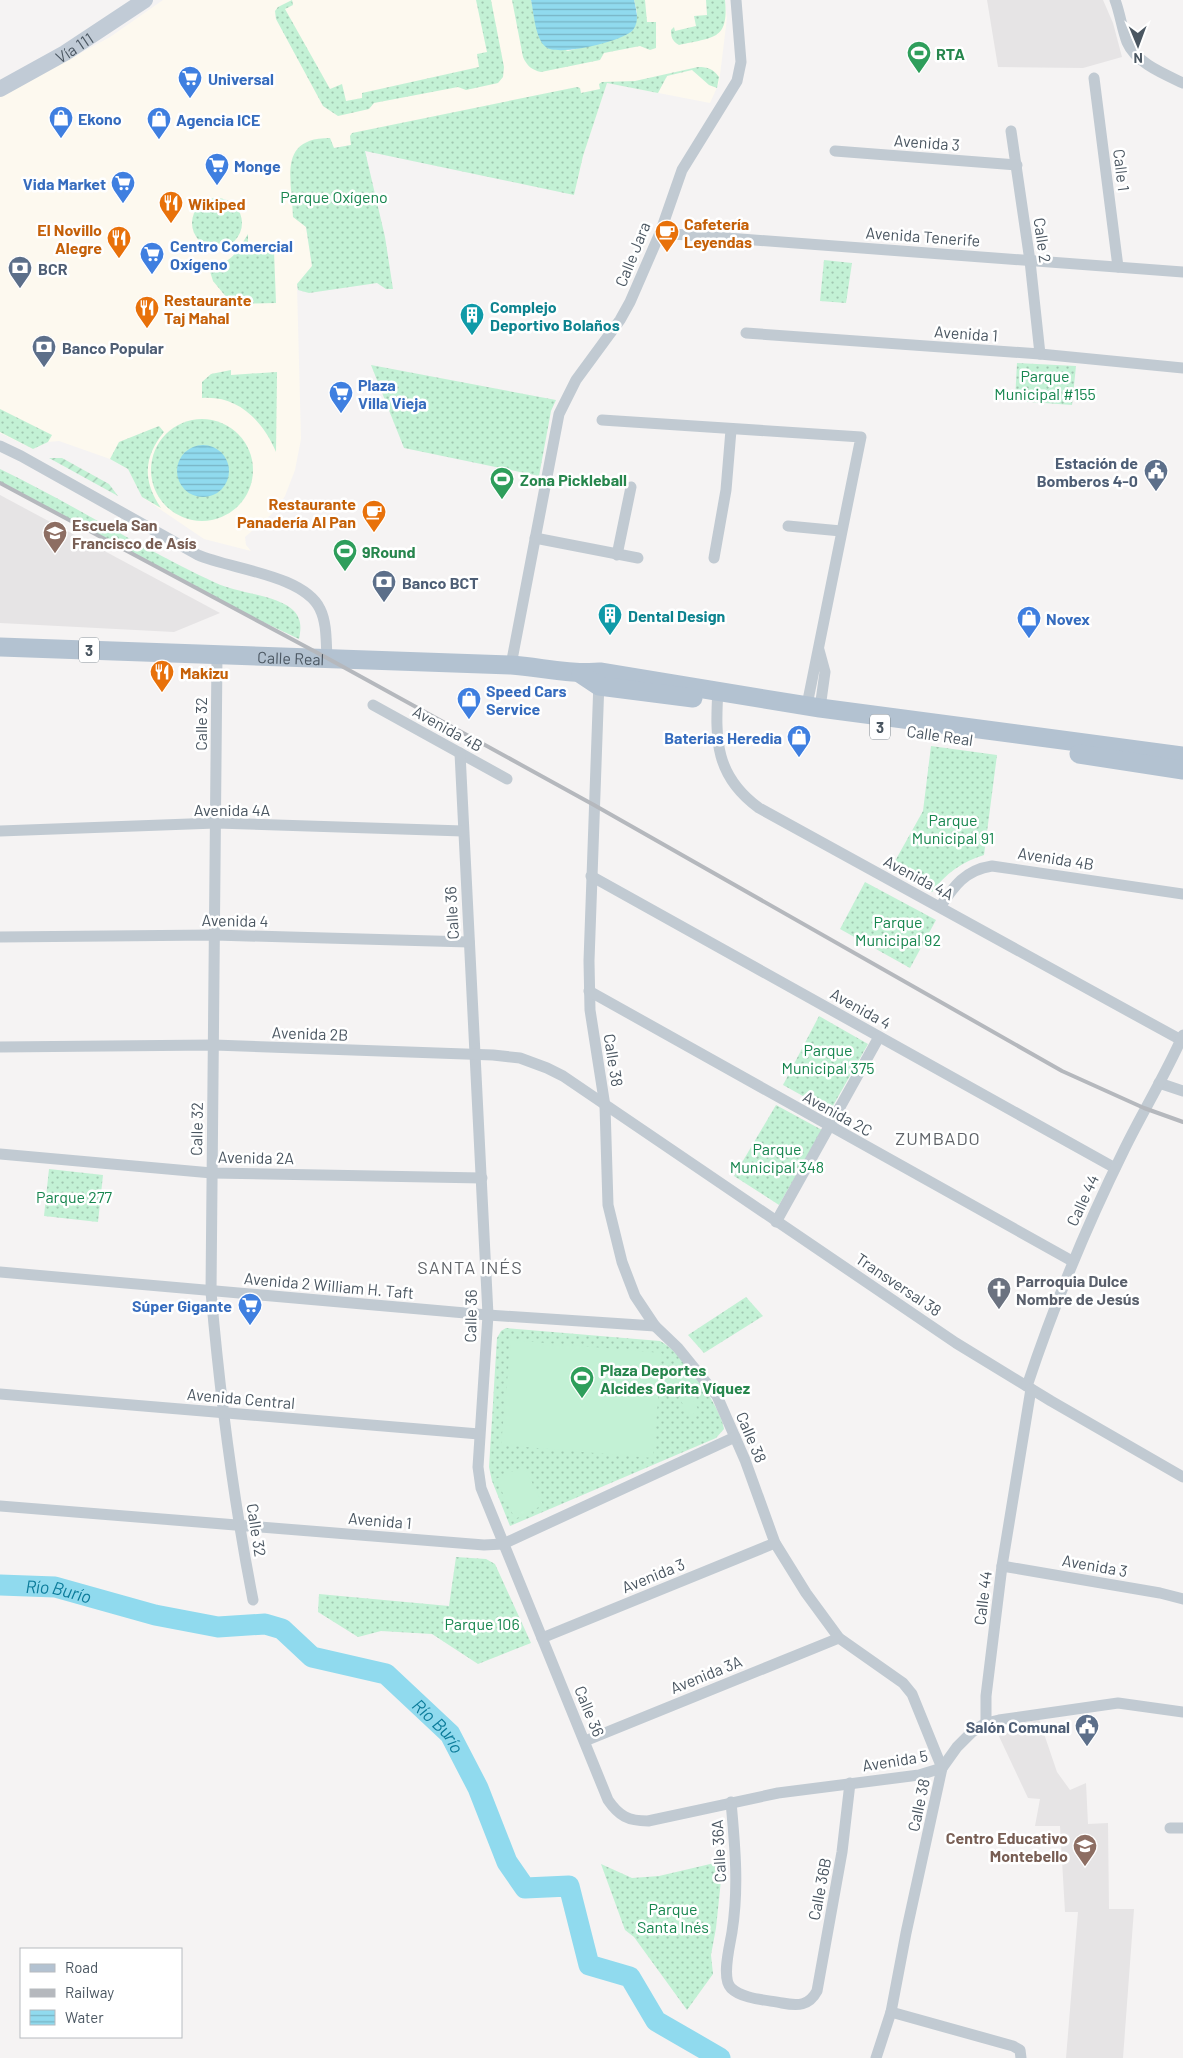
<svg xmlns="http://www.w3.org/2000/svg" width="1183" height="2058" viewBox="0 0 1183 2058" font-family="Barlow,sans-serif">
	<defs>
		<pattern id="grass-dots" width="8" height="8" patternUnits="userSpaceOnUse" patternTransform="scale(1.25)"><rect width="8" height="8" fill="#c3f1d5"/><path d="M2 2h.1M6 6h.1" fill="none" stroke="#a0c6b0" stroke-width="1.8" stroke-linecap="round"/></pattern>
		<pattern id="garden-furrows" width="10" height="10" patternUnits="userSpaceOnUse" patternTransform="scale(1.25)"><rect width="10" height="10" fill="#c3f1d5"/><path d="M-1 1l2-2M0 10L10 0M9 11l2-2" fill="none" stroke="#a0c6b0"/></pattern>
		<pattern id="water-rules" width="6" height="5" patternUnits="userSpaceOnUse" patternTransform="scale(1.25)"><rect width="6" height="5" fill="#90daee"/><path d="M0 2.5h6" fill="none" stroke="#78b4c4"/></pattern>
	</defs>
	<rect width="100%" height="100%" fill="#f5f3f3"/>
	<path fill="#fdf9ef" d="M163 0H725L727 18 719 83 710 103 607 83 583 156 574 195 350 137 351 145 333 148 306 227 312 266 297 285 301 439 295 470 285 496 274 512 245 537 246 545 251 551 204 539 142 497 128 469 110 459 59 441 48 442 33 449 0 433V97L110 37Z"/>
	<g fill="#e6e4e5">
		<path d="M987 0H1103L1113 23 1122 57 1083 68 998 67Z"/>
		<path d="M0 495 220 613 174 632 0 623Z"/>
		<path d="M1039 1719 1057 1772 1070 1790 1086 1783 1088 1824 1108 1823 1109 1909H1134L1123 2058H1066L1078 1912H1065L1060 1826H1035L1040 1799 1028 1798 996 1730Z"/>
	</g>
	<g fill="url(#grass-dots)">
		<path d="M292 0 293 5 285 9 330 89 342 84 346 101 362 98V93L479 67 477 54 487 52 476 0H491L504 67 503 77 498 83 466 90 458 87 374 103 369 109 338 116 323 106 276 19 275 11 278 7Z"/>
		<path d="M512 0H531L541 41 568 51 620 37 632 31 637 12 634 0H645L647 22H656V48L650 50 640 46 604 53 600 60 541 72C532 70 527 66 523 57Z"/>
		<path d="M706 0H725C729 41 713 37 679 45 672 41 671 37 671 30L674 27 675 31 696 26 694 16 707 15Z"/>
		<path d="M698 67C708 67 713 69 719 77L717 88 709 85 692 70 667 76 658 93 607 83 583 156 574 195 365 151 385 237 393 289H386L377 283 309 293 298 290 297 284 312 266 306 227 293 217C292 179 277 138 330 138L334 148 351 145 350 136 352 133 577 87 580 88 581 93 600 89 599 84 602 82 635 81Z"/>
		<circle cx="217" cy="223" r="25"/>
		<path d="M248 234V252L274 250 276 303 232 304 213 281 208 265 211 262C229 269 240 247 248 234Z"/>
		<path d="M824 260 852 263 846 303 820 301Z"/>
		<path d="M1017 363 1076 366 1072 405 1015 401Z"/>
		<path d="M371 365 556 400 551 411 539 476 404 448Z"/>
		<path d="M231 370V375L277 372 276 452C263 421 238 395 202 398V382L211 374Z"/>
		<path d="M0 409 52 435 48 442 33 449 0 432Z"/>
		<circle cx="202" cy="470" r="51"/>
		<path d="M159 426 164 432C143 458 143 481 161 508L142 497 128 469 110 459 119 442Z"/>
		<path d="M0 469C73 504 142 549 216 583 236 593 279 595 294 611 302 620 301 629 299 639L225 604 0 483Z"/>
		<path d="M931 746 997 755 984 855C962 862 946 873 932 892L890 870 923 811Z"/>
		<path d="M865 882 936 920 910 968 840 929Z"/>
		<path d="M819 1016 868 1044 830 1111 783 1085Z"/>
		<path d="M776 1105 822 1130 779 1205 734 1176Z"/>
		<path d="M49 1169 103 1175 98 1222 44 1216Z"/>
		<path d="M746 1297 763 1316 704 1353 688 1335Z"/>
		<path d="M506 1328 660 1341C682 1352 720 1405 724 1429L716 1438 510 1526 492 1481 489 1467 497 1338 501 1331Z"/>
		<path d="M456 1557 486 1559 495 1564 531 1643 478 1664 432 1634 381 1631 358 1637 318 1612 319 1594 449 1606Z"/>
		<path d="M723 1861 716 1928 711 1955 713 1974 687 2010 634 1937 625 1930 601 1864 632 1878 659 1876Z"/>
	</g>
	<path fill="url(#garden-furrows)" d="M49 458H62L109 484 118 496Z"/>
	<g fill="#c3f1d5">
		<path d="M511 1340 662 1353 653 1458 501 1445Z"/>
		<path d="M673 1367 693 1379 695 1382 671 1398C665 1393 665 1374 669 1368Z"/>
		<path d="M690 1394 699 1411 689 1416 680 1399Z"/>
		<path d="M524 1466 543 1505 515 1519 496 1479Z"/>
	</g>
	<g fill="url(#water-rules)">
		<path d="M531 0H634C636 9 640 21 633 30 624 41 558 57 546 47 535 39 534 13 531 0Z"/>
		<circle cx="203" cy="471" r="26"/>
	</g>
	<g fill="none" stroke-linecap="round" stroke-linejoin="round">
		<path stroke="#90daee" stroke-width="21" id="s1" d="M0 1585 55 1587 155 1615 218 1627 265 1624 282 1629 312 1657 386 1674 450 1734 478 1788 507 1862 525 1888 569 1886 589 1965 630 1977 656 2021 720 2058"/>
		<g stroke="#c1cad2" stroke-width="11">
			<path d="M1115 0C1120 13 1122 29 1127 42 1136 63 1164 74 1183 83"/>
			<path d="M1094 78 1118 267"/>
			<path d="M1011 131 1030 261 1040 354"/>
			<path d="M835 151 1017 165"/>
			<path d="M660 233 1183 272"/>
			<path d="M746 333 1040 354 1183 368"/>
			<path d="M602 420 861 437 807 705"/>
			<path d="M0 446 21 456 198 555C230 569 304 575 320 609 327 623 326 642 327 658"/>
			<path d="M788 526 841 531"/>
			<path d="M535 538 638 558"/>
			<path d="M617 555 631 487"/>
			<path d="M714 558 726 490 731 430"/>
			<path d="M819 650 825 672 820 708"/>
			<path d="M217 655 211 1292C220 1395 233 1498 253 1600"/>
			<path d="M511 665 559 414 576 380 620 320 630 302 660 233 682 170 737 81 741 62 736 0"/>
			<path d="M599 681 589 961 590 1010 605 1106 608 1205 622 1262 635 1296 655 1326 678 1348 717 1396 745 1460 775 1543 806 1593 839 1638 903 1683 912 1694 942 1768 906 1933 891 2012 876 2058"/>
			<path d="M718 689C715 740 715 776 759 808L1181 1040"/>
			<path d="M373 705 507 779"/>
			<path d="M460 753 488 1315 478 1467 481 1488 608 1800C619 1816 628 1821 648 1821L778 1793 919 1775 942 1768 957 1747 972 1732 986 1723 999 1720 1118 1703 1183 1712"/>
			<path d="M0 831 216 823 463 831"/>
			<path d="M591 876 1115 1168"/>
			<path d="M940 907C954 886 965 870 992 866L1183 894"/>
			<path d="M0 937 214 935 469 942"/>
			<path d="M589 991 1072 1261"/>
			<path d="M0 1047 214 1045 493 1055 520 1058 547 1068 563 1076 956 1343 1051 1401 1183 1477"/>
			<path d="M1159 1083 1183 1091"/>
			<path d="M0 1154 212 1173 482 1178"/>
			<path d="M776 1222 879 1037"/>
			<path d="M0 1272 488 1315 655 1326"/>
			<path d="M1027 1386C1054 1305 1086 1227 1124 1150 1143 1111 1166 1074 1183 1035"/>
			<path d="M0 1394 479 1434"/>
			<path d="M0 1506 484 1545 503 1544 735 1437"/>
			<path d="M1002 1566 1160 1593 1183 1599"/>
			<path d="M542 1638 775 1543"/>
			<path d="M986 1723V1696L1002 1566 1031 1389"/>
			<path d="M585 1741 839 1638"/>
			<path d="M731 1802C735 1846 739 1888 732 1932 730 1945 721 1978 731 1988 742 1999 767 2000 782 2003 798 2006 809 2006 817 1991L842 1852 850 1783"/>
			<path d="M1170 1828H1183"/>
			<path d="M891 2012 1013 2046 1020 2050 1021 2058"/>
		</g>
		<path stroke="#c1cbd6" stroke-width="16" id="s2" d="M0 89 65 53 145 0"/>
		<g stroke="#b3c2d1" stroke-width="19">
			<path id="s3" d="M0 647 511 665C540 667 573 675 600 672L820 708 1183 756"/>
			<path d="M581 674 599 686 693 698"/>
			<path d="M1079 754 1183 770"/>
		</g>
		<path stroke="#b5b8bd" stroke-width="4" d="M0 483 327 658 594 805 1062 1071 1144 1108 1183 1122"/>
	</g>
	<defs>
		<symbol id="stadium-pin" viewBox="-11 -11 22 30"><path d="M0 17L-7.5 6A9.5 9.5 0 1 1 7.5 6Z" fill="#2e9e5b" stroke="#fff"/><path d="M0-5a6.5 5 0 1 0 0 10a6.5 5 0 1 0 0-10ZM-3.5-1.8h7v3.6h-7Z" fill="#fff"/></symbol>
		<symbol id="supermarket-pin" viewBox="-11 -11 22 30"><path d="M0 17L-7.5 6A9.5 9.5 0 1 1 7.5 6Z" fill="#3f7fe0" stroke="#fff"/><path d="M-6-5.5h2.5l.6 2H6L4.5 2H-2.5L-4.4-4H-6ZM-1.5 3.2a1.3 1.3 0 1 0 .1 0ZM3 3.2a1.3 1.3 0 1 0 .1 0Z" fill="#fff"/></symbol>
		<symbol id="shop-pin" viewBox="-11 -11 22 30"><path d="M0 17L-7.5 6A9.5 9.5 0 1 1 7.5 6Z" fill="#3f7fe0" stroke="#fff"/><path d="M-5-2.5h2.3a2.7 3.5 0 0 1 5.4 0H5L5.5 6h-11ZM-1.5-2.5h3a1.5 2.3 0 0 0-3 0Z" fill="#fff"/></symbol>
		<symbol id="restaurant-pin" viewBox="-11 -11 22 30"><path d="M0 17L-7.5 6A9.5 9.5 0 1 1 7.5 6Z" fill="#e8710a" stroke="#fff"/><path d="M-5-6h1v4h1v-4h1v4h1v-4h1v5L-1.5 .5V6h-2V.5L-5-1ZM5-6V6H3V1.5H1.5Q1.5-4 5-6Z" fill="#fff"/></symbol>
		<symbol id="cafe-pin" viewBox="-11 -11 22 30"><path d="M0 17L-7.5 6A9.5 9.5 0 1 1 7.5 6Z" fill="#e8710a" stroke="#fff"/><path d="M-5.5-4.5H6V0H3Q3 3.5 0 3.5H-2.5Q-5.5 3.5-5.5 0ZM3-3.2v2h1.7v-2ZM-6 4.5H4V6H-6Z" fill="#fff"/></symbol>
		<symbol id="bank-pin" viewBox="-11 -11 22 30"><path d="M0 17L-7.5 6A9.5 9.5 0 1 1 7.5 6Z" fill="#5c6f8a" stroke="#fff"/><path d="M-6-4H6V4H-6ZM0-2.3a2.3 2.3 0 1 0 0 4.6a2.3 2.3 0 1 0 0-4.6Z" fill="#fff"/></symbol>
		<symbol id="building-pin" viewBox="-11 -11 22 30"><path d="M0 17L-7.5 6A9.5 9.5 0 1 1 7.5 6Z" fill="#0f9aa8" stroke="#fff"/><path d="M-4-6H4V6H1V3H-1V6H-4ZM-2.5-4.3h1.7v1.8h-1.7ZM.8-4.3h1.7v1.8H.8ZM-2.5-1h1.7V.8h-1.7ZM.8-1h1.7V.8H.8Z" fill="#fff"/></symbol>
		<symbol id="civic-pin" viewBox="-11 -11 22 30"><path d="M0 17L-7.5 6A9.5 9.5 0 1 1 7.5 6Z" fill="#5c6f8a" stroke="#fff"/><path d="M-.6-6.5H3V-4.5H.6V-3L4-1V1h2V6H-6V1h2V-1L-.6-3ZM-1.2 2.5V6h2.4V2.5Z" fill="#fff"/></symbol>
		<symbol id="school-pin" viewBox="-11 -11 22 30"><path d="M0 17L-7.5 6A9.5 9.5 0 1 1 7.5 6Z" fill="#8d6e63" stroke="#fff"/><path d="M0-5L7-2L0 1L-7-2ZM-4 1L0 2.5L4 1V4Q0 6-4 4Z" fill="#fff"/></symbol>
		<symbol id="church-pin" viewBox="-11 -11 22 30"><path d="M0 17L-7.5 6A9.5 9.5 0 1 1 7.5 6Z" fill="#6b7280" stroke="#fff"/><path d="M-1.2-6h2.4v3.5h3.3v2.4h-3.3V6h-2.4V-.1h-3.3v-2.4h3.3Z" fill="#fff"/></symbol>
	</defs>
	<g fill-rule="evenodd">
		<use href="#stadium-pin" x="905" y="39" width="28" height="38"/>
		<use href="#supermarket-pin" x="176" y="64" width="28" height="38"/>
		<use href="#shop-pin" x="47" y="104" width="28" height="38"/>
		<use href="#shop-pin" x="145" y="105" width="28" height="38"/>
		<use href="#supermarket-pin" x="203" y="151" width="28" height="38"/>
		<use href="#supermarket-pin" x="109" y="169" width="28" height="38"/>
		<use href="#restaurant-pin" x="157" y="189" width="28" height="38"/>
		<use href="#cafe-pin" x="653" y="218" width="28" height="38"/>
		<use href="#restaurant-pin" x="105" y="224" width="28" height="38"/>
		<use href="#supermarket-pin" x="138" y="240" width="28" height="38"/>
		<use href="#bank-pin" x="6" y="254" width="28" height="38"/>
		<use href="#restaurant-pin" x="133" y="294" width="28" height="38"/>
		<use href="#building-pin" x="458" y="301" width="28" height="38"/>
		<use href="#bank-pin" x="30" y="333" width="28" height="38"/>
		<use href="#supermarket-pin" x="327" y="379" width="28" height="38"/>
		<use href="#civic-pin" x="1142" y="457" width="28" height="38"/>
		<use href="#stadium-pin" x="488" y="465" width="28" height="38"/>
		<use href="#cafe-pin" x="360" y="498" width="28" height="38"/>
		<use href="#school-pin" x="41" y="519" width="28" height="38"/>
		<use href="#stadium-pin" x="331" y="537" width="28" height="38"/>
		<use href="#bank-pin" x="370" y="568" width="28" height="38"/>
		<use href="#building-pin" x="596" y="601" width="28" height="38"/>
		<use href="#shop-pin" x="1015" y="604" width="28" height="38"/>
		<use href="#restaurant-pin" x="148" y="658" width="28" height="38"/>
		<use href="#shop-pin" x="455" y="685" width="28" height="38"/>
		<use href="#shop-pin" x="785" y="723" width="28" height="38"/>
		<use href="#church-pin" x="985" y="1275" width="28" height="38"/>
		<use href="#supermarket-pin" x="236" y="1291" width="28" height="38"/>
		<use href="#stadium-pin" x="568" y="1364" width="28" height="38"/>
		<use href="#civic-pin" x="1073" y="1712" width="28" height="38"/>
		<use href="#school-pin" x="1071" y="1832" width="28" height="38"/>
	</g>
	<g text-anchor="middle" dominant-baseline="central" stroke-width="5" stroke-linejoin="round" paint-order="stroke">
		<g fill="#fff" stroke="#808990" stroke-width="1">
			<rect x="79" y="637.5" width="20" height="25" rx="4"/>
			<rect x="870" y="714.5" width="20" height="25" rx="4"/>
		</g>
		<g font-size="15" font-weight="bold" fill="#4a5661">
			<text x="89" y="650">3</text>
			<text x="880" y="727">3</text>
		</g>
		<g font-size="16" fill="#4a5661" stroke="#fff">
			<text stroke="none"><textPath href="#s2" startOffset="85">Vía 111</textPath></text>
			<text transform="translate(927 142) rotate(4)">Avenida 3</text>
			<text transform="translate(1122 170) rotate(83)">Calle 1</text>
			<text transform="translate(923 236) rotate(4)">Avenida Tenerife</text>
			<text transform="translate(1043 240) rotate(82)">Calle 2</text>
			<text transform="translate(632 254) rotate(-68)">Calle Jara</text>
			<text transform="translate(966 333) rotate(4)">Avenida 1</text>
			<text stroke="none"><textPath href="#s3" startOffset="291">Calle Real</textPath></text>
			<text transform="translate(200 724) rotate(-90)">Calle 32</text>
			<text transform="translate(448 728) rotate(29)">Avenida 4B</text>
			<text transform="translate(940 735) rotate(8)">Calle Real</text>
			<text x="232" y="809">Avenida 4A</text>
			<text transform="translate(1056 858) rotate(9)">Avenida 4B</text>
			<text transform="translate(919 877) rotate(28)">Avenida 4A</text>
			<text transform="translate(451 913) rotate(-93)">Calle 36</text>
			<text transform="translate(235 920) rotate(1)">Avenida 4</text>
			<text transform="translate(861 1008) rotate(29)">Avenida 4</text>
			<text transform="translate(310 1033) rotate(2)">Avenida 2B</text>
			<text transform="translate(614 1060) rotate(81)">Calle 38</text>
			<text transform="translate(838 1113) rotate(29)">Avenida 2C</text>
			<text transform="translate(196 1129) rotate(-89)">Calle 32</text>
			<text transform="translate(256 1157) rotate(1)">Avenida 2A</text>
			<text transform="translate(1082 1200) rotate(-65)">Calle 44</text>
			<text transform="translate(899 1284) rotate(34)">Transversal 38</text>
			<text transform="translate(329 1285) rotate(5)">Avenida 2 William H. Taft</text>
			<text transform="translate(470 1316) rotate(-89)">Calle 36</text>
			<text transform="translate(241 1398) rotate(5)">Avenida Central</text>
			<text transform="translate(752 1437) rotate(67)">Calle 38</text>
			<text transform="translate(380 1520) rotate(5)">Avenida 1</text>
			<text transform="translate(257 1530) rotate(81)">Calle 32</text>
			<text transform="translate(1095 1565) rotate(10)">Avenida 3</text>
			<text transform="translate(653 1575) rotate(-22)">Avenida 3</text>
			<text transform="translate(982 1598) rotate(-83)">Calle 44</text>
			<text transform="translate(706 1674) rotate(-22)">Avenida 3A</text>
			<text transform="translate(590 1711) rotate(68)">Calle 36</text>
			<text transform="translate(895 1760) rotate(-9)">Avenida 5</text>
			<text transform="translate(918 1805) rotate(-78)">Calle 38</text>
			<text transform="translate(718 1851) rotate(-93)">Calle 36A</text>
			<text transform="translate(819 1889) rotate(-79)">Calle 36B</text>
		</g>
		<g font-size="16" font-weight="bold" fill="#27864d" stroke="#fff" text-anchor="start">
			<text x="936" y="53">RTA</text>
			<text x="520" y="479">Zona Pickleball</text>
			<text x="362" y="551">9Round</text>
			<text x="600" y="1369">Plaza Deportes<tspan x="600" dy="18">Alcides Garita Víquez</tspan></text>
		</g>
		<g font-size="16" font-weight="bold" fill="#366cbe" stroke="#fff" text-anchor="start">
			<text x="208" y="78">Universal</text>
			<text x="78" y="118">Ekono</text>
			<text x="176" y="119">Agencia ICE</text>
			<text x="234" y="165">Monge</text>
			<text x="106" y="183" text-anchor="end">Vida Market</text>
			<text x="170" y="245">Centro Comercial<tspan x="170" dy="18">Oxígeno</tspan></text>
			<text x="358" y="384">Plaza<tspan x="358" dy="18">Villa Vieja</tspan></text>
			<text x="1046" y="618">Novex</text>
			<text x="486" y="690">Speed Cars<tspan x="486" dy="18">Service</tspan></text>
			<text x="782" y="737" text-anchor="end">Baterias Heredia</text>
			<text x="232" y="1305" text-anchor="end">Súper Gigante</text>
		</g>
		<g font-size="16" fill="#17864f" stroke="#fff">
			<text x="334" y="196">Parque Oxígeno</text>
			<text x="1045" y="375">Parque<tspan x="1045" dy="18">Municipal #155</tspan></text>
			<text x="953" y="819">Parque<tspan x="953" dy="18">Municipal 91</tspan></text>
			<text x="898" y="921">Parque<tspan x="898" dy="18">Municipal 92</tspan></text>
			<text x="828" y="1049">Parque<tspan x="828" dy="18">Municipal 375</tspan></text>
			<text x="777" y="1148">Parque<tspan x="777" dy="18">Municipal 348</tspan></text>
			<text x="74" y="1196">Parque 277</text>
			<text x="482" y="1623">Parque 106</text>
			<text x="673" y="1908">Parque<tspan x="673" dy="18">Santa Inés</tspan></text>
		</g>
		<g font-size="16" font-weight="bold" fill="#c56008" stroke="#fff" text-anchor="start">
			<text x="188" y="203">Wikiped</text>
			<text x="684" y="223">Cafetería<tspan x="684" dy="18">Leyendas</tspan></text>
			<text x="102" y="229" text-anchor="end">El Novillo<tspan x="102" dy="18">Alegre</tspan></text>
			<text x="164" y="299">Restaurante<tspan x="164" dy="18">Taj Mahal</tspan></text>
			<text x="356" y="503" text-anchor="end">Restaurante<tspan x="356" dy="18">Panadería Al Pan</tspan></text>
			<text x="180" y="672">Makizu</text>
		</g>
		<g font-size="16" font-weight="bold" fill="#4e5e75" stroke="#fff" text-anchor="start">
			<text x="38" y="268">BCR</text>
			<text x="62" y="347">Banco Popular</text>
			<text x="1138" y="462" text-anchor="end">Estación de<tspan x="1138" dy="18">Bomberos 4-0</tspan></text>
			<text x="402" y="582">Banco BCT</text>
			<text x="1070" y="1726" text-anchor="end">Salón Comunal</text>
		</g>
		<g font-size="16" font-weight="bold" fill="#0d838f" stroke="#fff" text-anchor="start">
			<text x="490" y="306">Complejo<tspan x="490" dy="18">Deportivo Bolaños</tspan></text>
			<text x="628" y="615">Dental Design</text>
		</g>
		<g font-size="16" font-weight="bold" fill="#785e54" stroke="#fff" text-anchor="start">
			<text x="72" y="524">Escuela San<tspan x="72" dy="18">Francisco de Asís</tspan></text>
			<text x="1068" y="1837" text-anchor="end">Centro Educativo<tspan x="1068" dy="18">Montebello</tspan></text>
		</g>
		<g font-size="16" font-weight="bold" fill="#5b616d" stroke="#fff" text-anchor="start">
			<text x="1016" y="1280">Parroquia Dulce<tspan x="1016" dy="18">Nombre de Jesús</tspan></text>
		</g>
		<g font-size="18" letter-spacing="1" fill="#5f6368" stroke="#fff">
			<text x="938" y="1138">ZUMBADO</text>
			<text x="470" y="1267">SANTA INÉS</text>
		</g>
		<g font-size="18" font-style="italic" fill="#0c7c9b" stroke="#fff">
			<text stroke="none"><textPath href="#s1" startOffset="59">Río Burío</textPath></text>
			<text stroke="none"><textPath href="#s1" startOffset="479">Río Burío</textPath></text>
		</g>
	</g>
	<rect x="20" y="1948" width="162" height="90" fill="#ffffff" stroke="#b7bbc0"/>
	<rect x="30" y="1964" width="25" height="8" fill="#b3c2d1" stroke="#b7bbc0"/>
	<text x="65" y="1973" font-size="15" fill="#4a5661">Road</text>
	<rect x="30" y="1989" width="25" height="8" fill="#b5b8bd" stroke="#b7bbc0"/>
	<text x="65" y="1998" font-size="15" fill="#4a5661">Railway</text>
	<rect x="30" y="2010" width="25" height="15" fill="url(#water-rules)" stroke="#b7bbc0"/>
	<text x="65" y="2023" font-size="15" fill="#4a5661">Water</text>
	<g transform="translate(1138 45) rotate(179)" stroke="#ffffff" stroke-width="4" paint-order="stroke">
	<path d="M0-4L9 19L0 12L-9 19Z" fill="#4a5661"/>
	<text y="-8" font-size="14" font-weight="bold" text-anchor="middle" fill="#4a5661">N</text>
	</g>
</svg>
